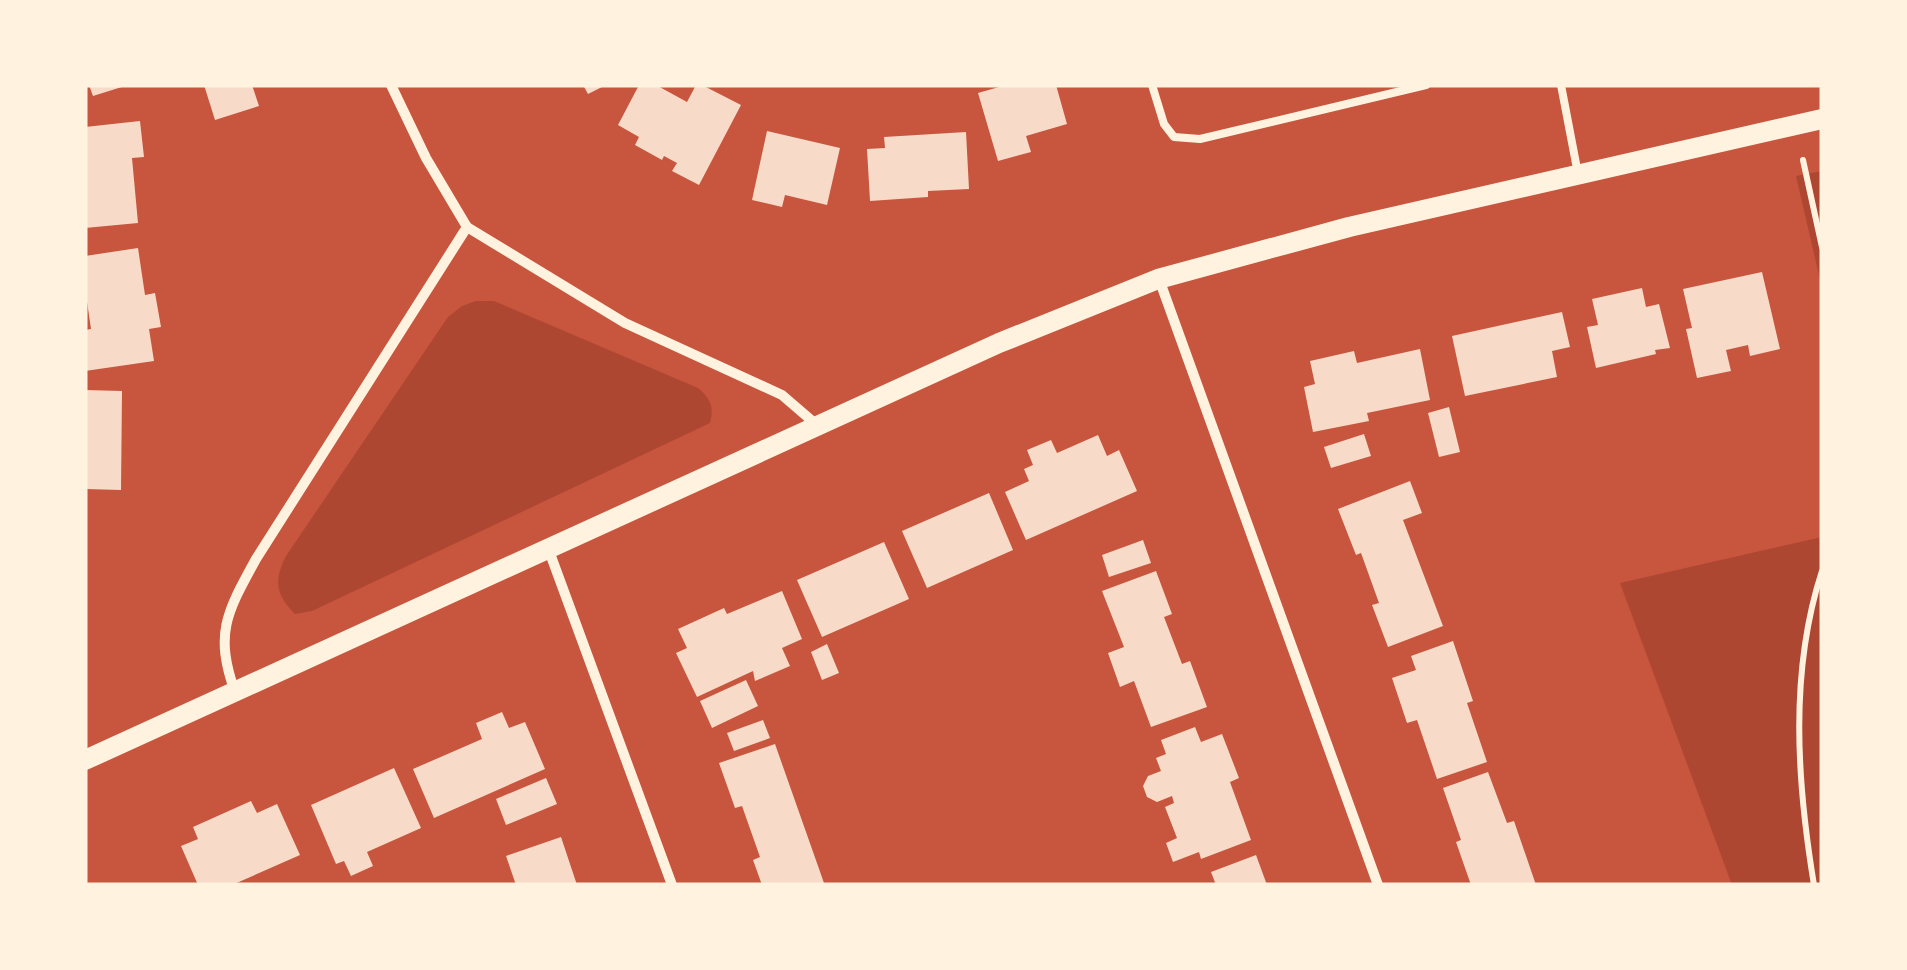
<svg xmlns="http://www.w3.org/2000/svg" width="1907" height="970" viewBox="0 0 1907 970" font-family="'Exo 2',sans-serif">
	<rect width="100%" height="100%" fill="#c8553d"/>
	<g fill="#ae4732">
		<path d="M1822 171V288L1796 176Z"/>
		<path d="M476 301H494L698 388C711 399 714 407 710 423L312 611 295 614C275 594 274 580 286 556L448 317 462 306Z"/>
		<path d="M1822 537V885H1732L1620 583Z"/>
	</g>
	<g fill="#f7dbc8">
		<path d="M89 85H125V86L93 96Z"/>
		<path d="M204 85H252L259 106 215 120Z"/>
		<path d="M583 85H606L588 94Z"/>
		<path d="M639 85H656L687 102 696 85H702L741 105 699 185 672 171 677 163 664 156 662 160 635 145 639 137 618 125Z"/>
		<path d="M1006 85H1056L1067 124 1026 136 1031 152 998 161 978 93Z"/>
		<path d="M140 121 144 157 132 158 138 223 85 228V127Z"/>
		<path d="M767 131 840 148 827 205 785 195 782 207 752 200Z"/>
		<path d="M966 132 969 189 928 191V197L870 201 867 149 885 148 884 137Z"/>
		<path d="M138 248 145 295 155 293 161 327 149 329 154 361 85 371V330L91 329 85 288V256Z"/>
		<path d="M1762 272 1780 349 1750 356 1748 345 1726 350 1731 371 1697 378 1686 329 1692 328 1683 289Z"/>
		<path d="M1642 288 1646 307 1659 304 1670 348 1655 350 1656 354 1596 368 1587 327 1598 325 1592 299Z"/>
		<path d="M1562 312 1570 347 1552 351 1557 377 1465 396 1452 336Z"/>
		<path d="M1420 349 1430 400 1367 413 1369 421 1313 432 1304 387 1315 384 1310 361 1354 351 1357 363Z"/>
		<path d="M85 390 122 391 121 490 85 489Z"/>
		<path d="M1449 407 1460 452 1439 457 1428 413Z"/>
		<path d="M1364 434 1371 456 1331 468 1324 447Z"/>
		<path d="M1098 435 1107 456 1119 450 1137 491 1026 540 1005 492 1029 481 1024 469 1033 465 1027 450 1051 440 1057 453Z"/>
		<path d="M1410 481 1422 513 1403 520 1443 626 1388 647 1372 605 1379 603 1361 553 1356 555 1338 509Z"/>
		<path d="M989 493 1013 550 927 588 902 531Z"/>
		<path d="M1143 540 1151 563 1109 577 1102 555Z"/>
		<path d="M884 542 909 599 822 637 797 580Z"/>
		<path d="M1156 571 1172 614 1164 617 1182 664 1190 661 1207 707 1151 727 1134 681 1120 687 1108 653 1124 647 1102 591Z"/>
		<path d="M782 591 802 639 782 648 790 666 755 681 753 671 697 697 676 653 687 648 678 629 724 608 727 614Z"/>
		<path d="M1453 641 1473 701 1467 703 1487 762 1437 779 1417 720 1407 723 1392 678 1416 670 1411 656Z"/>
		<path d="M827 644 839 673 822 680 811 652Z"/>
		<path d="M746 680 758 706 712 728 700 701Z"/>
		<path d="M502 712 509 728 525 722 545 769 434 818 413 769 482 739 476 723Z"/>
		<path d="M763 720 770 738 734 751 727 733Z"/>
		<path d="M1195 727 1201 742 1222 734 1239 778 1230 782 1251 840 1201 859 1199 852 1173 862 1166 843 1177 838 1165 807 1174 803 1172 796 1157 802 1147 797 1143 786 1148 776 1161 771 1156 758 1166 754 1161 740Z"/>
		<path d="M775 744 824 883 818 885H762L753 860 760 857 742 806 735 808 719 763Z"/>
		<path d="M394 768 421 828 367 852 373 866 351 876 344 861 336 864 311 805Z"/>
		<path d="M1488 772 1507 823 1514 821 1536 885H1471L1456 842 1461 840 1443 788Z"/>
		<path d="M546 778 557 804 506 825 496 799Z"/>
		<path d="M251 801 257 813 277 804 300 855 232 885H198L181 846 198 839 193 827Z"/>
		<path d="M561 837 577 885H516L506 856Z"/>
		<path d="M1256 855 1267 885H1216L1211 872Z"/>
	</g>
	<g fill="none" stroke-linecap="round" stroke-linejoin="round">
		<g stroke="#fff3e0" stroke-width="6">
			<path d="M1803 160 1822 247"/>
			<path d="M1814 885C1797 782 1789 672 1822 571"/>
		</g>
		<g stroke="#fff3e0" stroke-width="8">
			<path d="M1152 85 1164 124 1174 137 1200 139 1426 85"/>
			<path d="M1561 85 1578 174"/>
		</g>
		<g stroke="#fff3e0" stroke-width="10">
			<path d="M391 85 426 158 467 227 625 323 782 395 818 426"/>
			<path d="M1159 279 1378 885"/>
			<path d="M548 548 672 885"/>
			<path d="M235 692C214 633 227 612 256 559L467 227"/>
		</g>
		<path stroke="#fff3e0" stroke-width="20" d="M85 760 999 343 1158 279 1349 227 1822 119"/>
	</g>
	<rect width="1907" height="970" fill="none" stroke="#fff3e0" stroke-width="175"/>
</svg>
